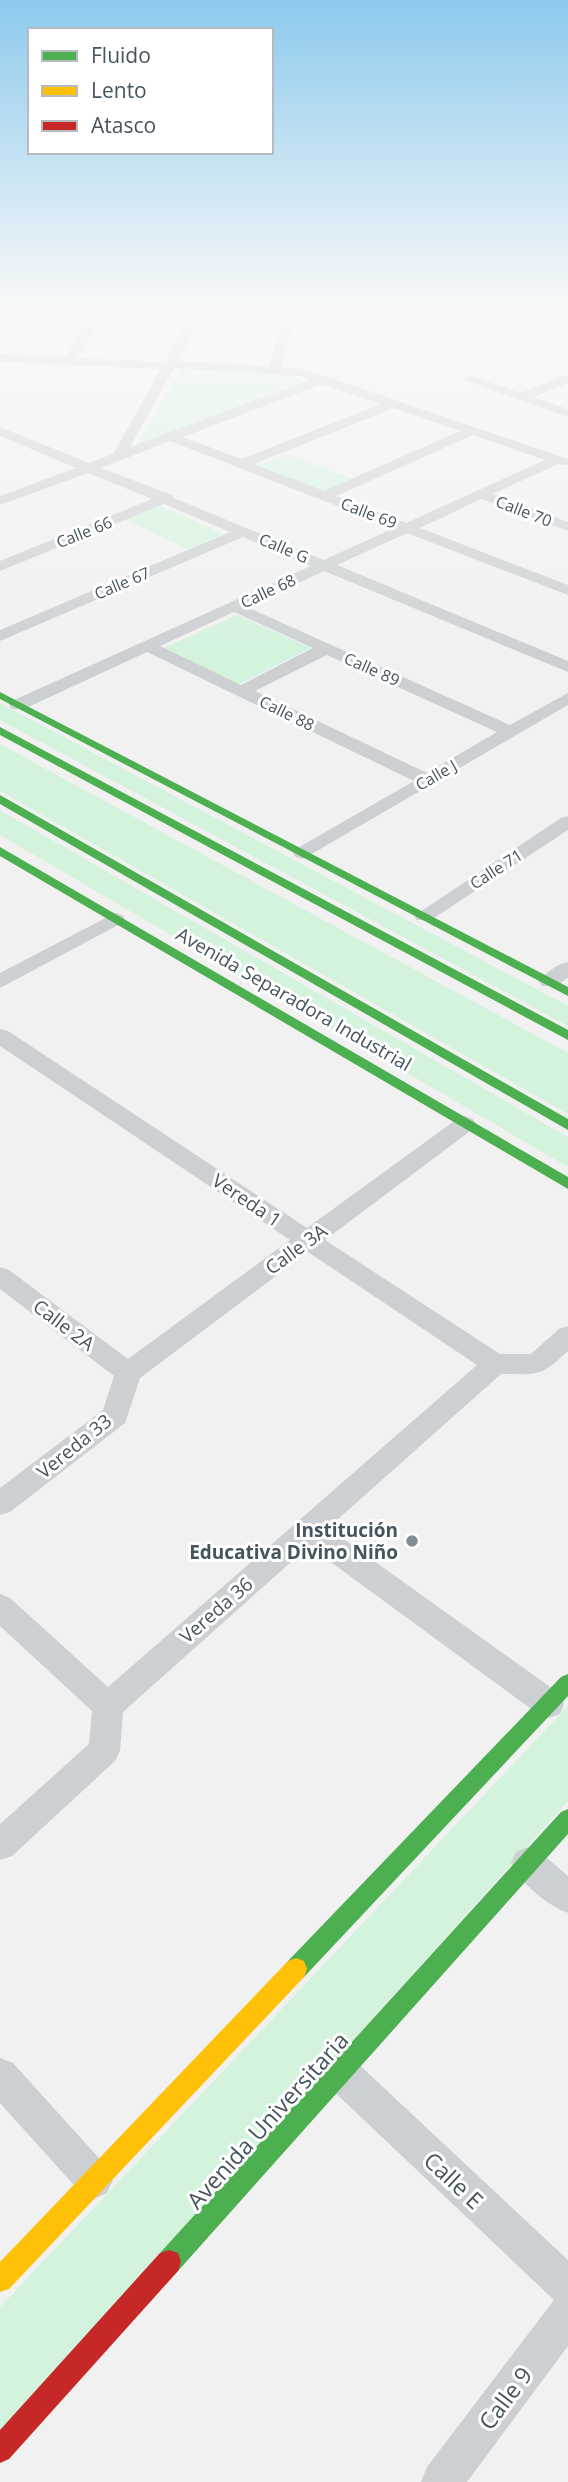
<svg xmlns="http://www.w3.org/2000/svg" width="568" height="2482" viewBox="0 0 568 2482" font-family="'Open Sans',sans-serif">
	<rect width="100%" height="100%" fill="#f2f1f1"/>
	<g fill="#d3f3dd">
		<path d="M182 368 285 374 308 382 135 448Z"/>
		<path d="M287 454 352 479 324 492 258 466Z"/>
		<path d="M160 506 224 534 188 549 124 519Z"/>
		<path d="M237 615 311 648 239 684 164 648Z"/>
		<path d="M0 703 568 1006V1026L0 720Z"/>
		<path d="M0 744 568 1053V1114L0 791Z"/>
		<path d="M0 810 568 1137V1167L0 835Z"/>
		<path d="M568 1706V1801L0 2433V2307Z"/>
	</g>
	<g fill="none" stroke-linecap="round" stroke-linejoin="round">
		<g fill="#cdd0d2" fill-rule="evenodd">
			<path d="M6 308H18L4 327 0 328V316Z"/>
			<path d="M96 308H108L77 358 165 362 195 308H207L178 361 269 366 286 311 284 308 387 310 389 312 383 316 298 312 281 367 304 369 568 459V465L558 464 493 494 568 522V531L481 499 420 528 568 585V595L407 533 337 565 568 661V672L324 571 247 607 510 725 568 693V705L303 859 296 857 293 853 296 849 414 781 147 652 24 709H12L9 705 12 701 311 566 243 537 0 641V630L230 532 164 504 0 571V561L152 499 88 473 0 505V496L76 468 0 436V427L89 463 113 454 161 369 0 362V354L65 357ZM174 368 299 376 310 380 130 447ZM322 384 381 404 241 459 183 437ZM394 408 460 431 324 491 254 464ZM473 435 545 460 406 523 336 496ZM170 441 394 528 324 560 174 498 172 495 101 468ZM234 612 313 648 241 685 160 646ZM327 655 497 732 427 773 255 691Z"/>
			<path d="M568 374V383L533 397 568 409V417L464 380 470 376 521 393Z"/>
			<path d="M568 816V830L431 920H417L414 916 561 818Z"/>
			<path d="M115 913 122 915 125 919 122 923 0 988V973Z"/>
			<path d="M568 962V978L556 986H542L539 982C545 973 557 964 568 962Z"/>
			<path d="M0 1029 8 1031 307 1228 457 1119 465 1116 473 1119 476 1124 473 1129 325 1240 500 1354H531L559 1329 568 1326V1351C539 1378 539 1374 501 1374L328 1528 560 1694 564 1704 560 1714 549 1718 538 1714 309 1546 123 1712 120 1751 115 1761 12 1856 0 1860V1824L89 1744 92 1711 0 1626V1594L10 1598 108 1687 477 1365 308 1252 140 1378 125 1423 10 1512 0 1515V1488L103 1410 114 1376 0 1289V1267L9 1270 128 1359 290 1240 0 1046Z"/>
			<path d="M528 1847 540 1852 568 1876V1913C547 1905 520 1883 511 1863L516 1852Z"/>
			<path d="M340 2054 353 2059 568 2260V2346L467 2482H421L427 2467 554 2300 327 2085 322 2072 327 2059Z"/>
			<path d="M0 2058 13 2063 107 2167 113 2180 107 2193 94 2199 81 2193 0 2103Z"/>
		</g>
		<g fill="#4caf50" fill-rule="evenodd">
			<path d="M0 692 568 987V996L0 699Z"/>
			<path d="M0 727 568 1030V1040L0 735Z"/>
			<path d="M0 795 568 1119V1130L0 804Z"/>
			<path d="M0 847 568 1177V1189L0 856Z"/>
			<path d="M568 1674V1696L304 1977 296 1980 288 1977 285 1969 288 1961 561 1677Z"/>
			<path d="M568 1809V1834L178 2271 169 2274 160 2271 157 2262 160 2253 561 1812Z"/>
		</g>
		<path fill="#ffc107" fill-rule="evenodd" d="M296 1958 304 1961 307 1969 304 1977 9 2289 0 2292V2262L288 1961Z"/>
		<path fill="#c62828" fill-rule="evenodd" d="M169 2250 178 2253 181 2262 178 2271 9 2459 0 2463V2430L160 2253Z"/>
	</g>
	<linearGradient id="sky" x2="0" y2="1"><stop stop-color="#8dcaed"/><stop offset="0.47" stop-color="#f9f9f9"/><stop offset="1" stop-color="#f9f9f9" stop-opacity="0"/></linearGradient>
	<rect width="568" height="655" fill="url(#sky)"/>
	<circle fill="#828c93" stroke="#fff" stroke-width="2.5" cx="412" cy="1541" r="7"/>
	<g text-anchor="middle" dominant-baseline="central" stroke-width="6" stroke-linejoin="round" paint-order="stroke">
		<g font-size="16" fill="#455560" stroke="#fff">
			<text transform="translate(524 511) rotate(21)">Calle 70</text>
			<text transform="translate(369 513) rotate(21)">Calle 69</text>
			<text transform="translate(84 532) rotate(-22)">Calle 66</text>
			<text transform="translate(284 548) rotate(23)">Calle G</text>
			<text transform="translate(122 583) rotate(-23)">Calle 67</text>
			<text transform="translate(268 591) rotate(-25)">Calle 68</text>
			<text transform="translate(372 669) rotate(24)">Calle 89</text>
			<text transform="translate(287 713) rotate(26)">Calle 88</text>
			<text transform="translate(436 775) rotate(-30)">Calle J</text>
			<text transform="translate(496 869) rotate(-33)">Calle 71</text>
		</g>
		<g font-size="19" fill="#455560" stroke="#fff">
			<text transform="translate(294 999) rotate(30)">Avenida Separadora Industrial</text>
			<text transform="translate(247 1200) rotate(34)">Vereda 1</text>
			<text transform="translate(296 1249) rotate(-36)">Calle 3A</text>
			<text transform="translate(64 1325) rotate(37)">Calle 2A</text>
			<text transform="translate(74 1446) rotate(-39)">Vereda 33</text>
			<text transform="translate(216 1610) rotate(-41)">Vereda 36</text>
		</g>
		<g font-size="19" font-weight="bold" fill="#455560" stroke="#fff" text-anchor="end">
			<text x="398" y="1530">Institución<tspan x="398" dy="22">Educativa Divino Niño</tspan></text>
		</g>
		<g font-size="23" fill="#455560" stroke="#fff">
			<text transform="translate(267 2120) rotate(-48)">Avenida Universitaria</text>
			<text transform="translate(454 2180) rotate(43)">Calle E</text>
			<text transform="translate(505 2398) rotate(-53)">Calle 9</text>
		</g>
	</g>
	<rect x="28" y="28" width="245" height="126" fill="#ffffff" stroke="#b5bbbf" stroke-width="2"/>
	<rect x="42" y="51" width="35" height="10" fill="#4caf50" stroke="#b5bbbf" stroke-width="2"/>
	<text x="91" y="63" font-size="21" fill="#455560">Fluido</text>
	<rect x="42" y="86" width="35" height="10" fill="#ffc107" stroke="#b5bbbf" stroke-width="2"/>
	<text x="91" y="98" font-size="21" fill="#455560">Lento</text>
	<rect x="42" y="121" width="35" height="10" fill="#c62828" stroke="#b5bbbf" stroke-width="2"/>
	<text x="91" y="133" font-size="21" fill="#455560">Atasco</text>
</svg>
